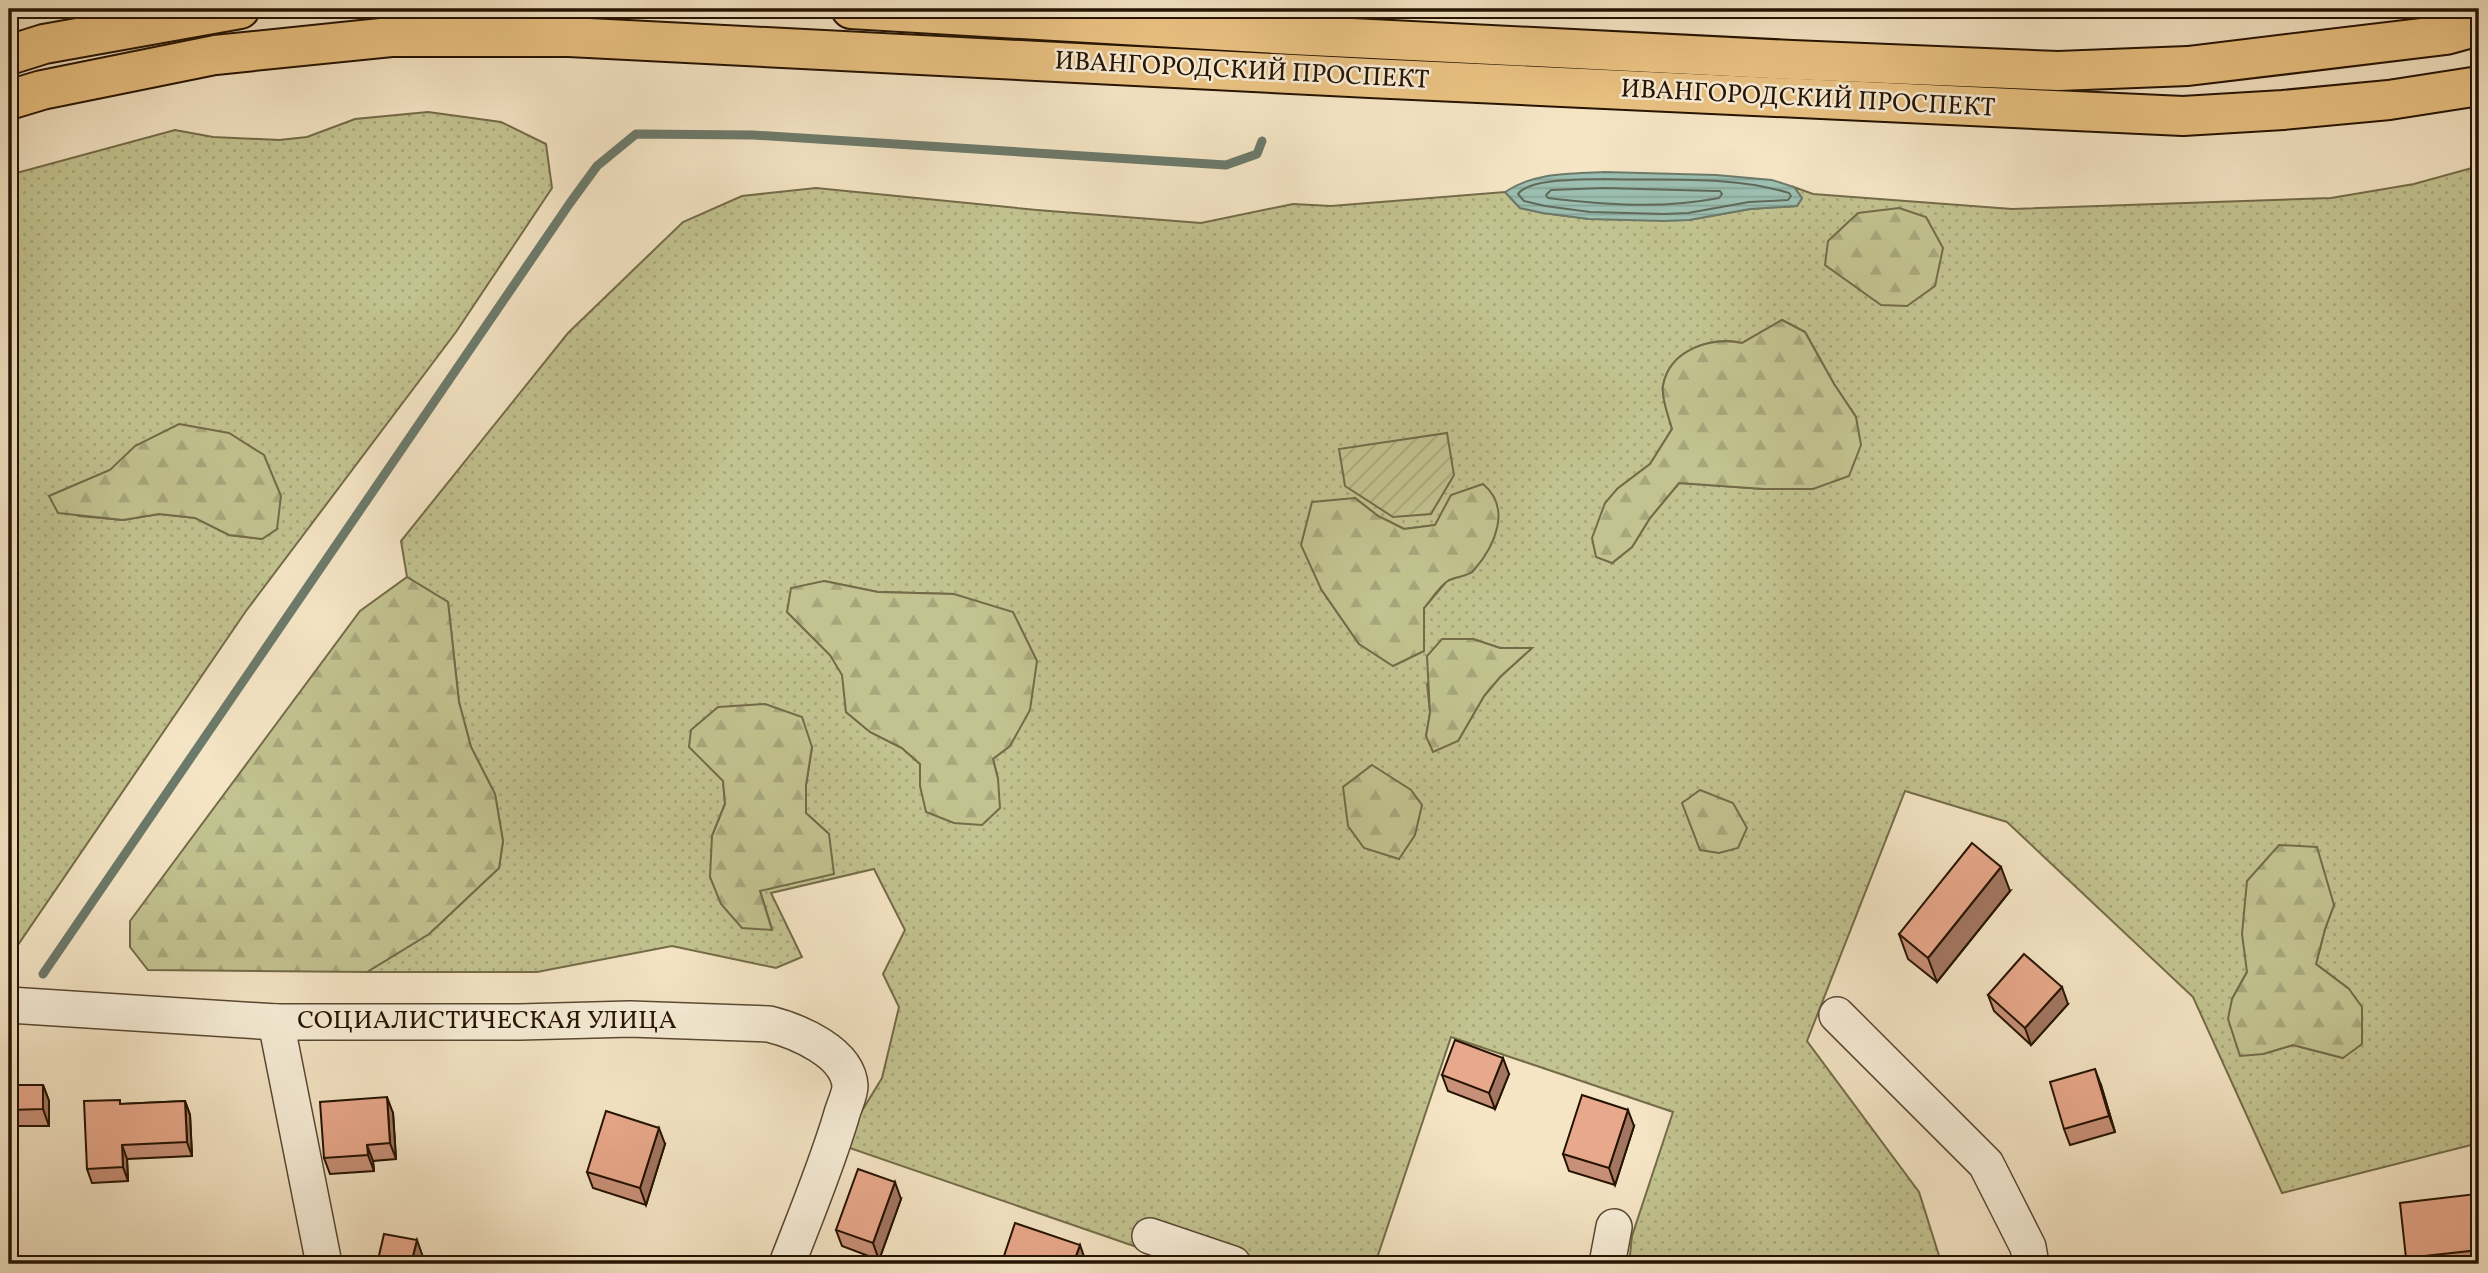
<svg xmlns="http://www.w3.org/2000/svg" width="2488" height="1273" viewBox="0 0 2488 1273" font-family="Vollkorn,serif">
	<defs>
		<pattern id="grass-dots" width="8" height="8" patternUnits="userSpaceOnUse" patternTransform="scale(1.75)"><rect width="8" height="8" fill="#c2c390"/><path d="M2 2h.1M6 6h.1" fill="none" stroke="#a7a77b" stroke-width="1.8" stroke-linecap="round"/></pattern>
		<pattern id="forest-firs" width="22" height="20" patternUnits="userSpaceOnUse" patternTransform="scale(1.75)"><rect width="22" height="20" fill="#c2c390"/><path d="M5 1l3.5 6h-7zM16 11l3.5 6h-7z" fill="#a7a77b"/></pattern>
		<pattern id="garden-furrows" width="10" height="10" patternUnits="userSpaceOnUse" patternTransform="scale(1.75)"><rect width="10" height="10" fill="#c2c390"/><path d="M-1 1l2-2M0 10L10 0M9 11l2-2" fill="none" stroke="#a7a77b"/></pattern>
		<pattern id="water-rules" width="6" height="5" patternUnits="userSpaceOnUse" patternTransform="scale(1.75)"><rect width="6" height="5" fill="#9cbfb1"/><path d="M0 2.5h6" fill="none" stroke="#86a397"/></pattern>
	</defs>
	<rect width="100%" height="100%" fill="#f5e5c5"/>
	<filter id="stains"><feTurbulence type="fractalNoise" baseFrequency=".00286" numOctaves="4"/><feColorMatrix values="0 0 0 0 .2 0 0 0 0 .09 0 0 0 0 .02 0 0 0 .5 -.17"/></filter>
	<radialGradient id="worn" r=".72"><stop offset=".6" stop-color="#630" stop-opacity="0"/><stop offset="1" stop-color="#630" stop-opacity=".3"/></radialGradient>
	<g fill="url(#grass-dots)" stroke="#746b49" stroke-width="2" fill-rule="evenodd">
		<path d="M428 112 501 122 546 144 552 188 456 332 246 611 9 958V175L175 130 213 137 279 140 307 137 355 119ZM110 470 277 529 262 539 229 535 196 518 159 514 123 520 79 516 49 496Z"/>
		<path d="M2479 166V230L2475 231V268L2479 272V1143L2282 1193 2193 997 2007 822 1905 791 1807 1041 1919 1192 1941 1262 1931 1264H1629L1632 1236 1673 1112 1451 1037 1375 1264H1186L841 1145 882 1078 899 1007 883 974 905 930 874 869 771 893 802 957 776 968 672 946 537 972H367L429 934 499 868 503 841 495 794 471 747 459 702 448 602 407 577 401 541 568 333 683 222 742 196 816 188 1037 210 1201 223 1293 204 1331 206 1505 192 1520 208 1543 213 1589 219 1689 220 1750 209 1797 206 1802 198 1794 187 1813 194 2012 209 2331 198 2414 184ZM1782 320 1805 332 1834 384 1856 417 1764 489 1679 483 1650 518 1632 547 1612 563 1617 489 1650 464 1672 429C1669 417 1661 398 1663 386 1669 351 1711 335 1742 343ZM1355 498 1378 516 1404 529 1435 525 1472 572 1447 581 1424 608 1359 644 1321 589ZM824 581 878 592 954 594 1010 745 993 759 998 779 920 786V764L902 748 870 732 846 712 843 675 830 655 787 612ZM1473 639 1500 648H1532L1500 677 1484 696 1458 741 1426 736 1430 713 1427 684ZM812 747 806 785V813L829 834 760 891 772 929 712 836 725 804 723 781ZM2334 905 2325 929 2316 964 2349 989 2343 1058 2293 1045 2263 1054 2232 999 2247 972Z"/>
	</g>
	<g fill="url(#forest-firs)" stroke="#746b49" stroke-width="2">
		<path d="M1899 208 1926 217 1943 248 1935 286 1907 306 1881 305 1825 265 1828 241 1858 213Z"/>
		<path d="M1782 320 1805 332 1834 384 1856 417 1861 445 1849 476 1813 489H1764L1679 483 1650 518 1632 547 1612 563 1596 557 1592 538 1605 503 1617 489 1650 464 1672 429C1669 417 1661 398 1663 386 1669 350 1711 336 1742 343Z"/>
		<path d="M179 424 229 433 264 455 281 496 277 529 262 539 229 535 195 518 159 514 123 520 58 513 49 496 110 470 135 446Z"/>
		<path d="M1483 484C1512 508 1495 546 1474 570 1468 577 1457 576 1449 580 1440 585 1431 600 1424 608V651L1393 666 1359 644 1321 589 1301 545 1312 502 1355 498 1378 516 1404 529 1435 525 1451 495Z"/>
		<path d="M407 577 448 602 459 702 471 747 495 794 503 841 499 868 429 934 367 972 148 970 130 947V921L360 611Z"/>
		<path d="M824 581 878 592 954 594 1013 612 1037 661 1030 710 1010 746 993 759 998 779 1000 808 982 825 954 823 926 812 920 786V764L902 748 870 732 846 712 842 675 830 655 787 612 791 588Z"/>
		<path d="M1442 639H1473L1500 648H1532L1500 677 1484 696 1458 741 1433 752 1426 736 1430 713 1427 656Z"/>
		<path d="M765 704 802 717 812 747 806 785V813L829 834 834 874 760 891 772 930 742 928 721 904 710 877 712 836 725 804 723 781 689 747 691 730 718 707Z"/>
		<path d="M1372 765 1411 790 1422 805 1415 835 1399 859 1364 848 1348 826 1343 787Z"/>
		<path d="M1700 790 1733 803 1747 828 1738 848 1719 853 1700 850 1682 803Z"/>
		<path d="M2279 845 2317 847 2334 905 2325 929 2316 964 2349 989 2362 1007V1044L2343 1058 2293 1045 2263 1054 2240 1056 2228 1019 2232 999 2247 972 2242 934 2247 881Z"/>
	</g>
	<path fill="url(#garden-furrows)" stroke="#746b49" stroke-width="2" d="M1447 433 1454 475 1431 514 1393 517 1345 486 1339 449Z"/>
	<path fill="url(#water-rules)" stroke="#6c7a6b" stroke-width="2" d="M1604 172 1716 175 1772 180 1794 187 1802 198 1797 206 1750 209 1689 220 1664 221 1589 219 1543 213 1520 208 1505 192C1535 172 1569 174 1604 172Z"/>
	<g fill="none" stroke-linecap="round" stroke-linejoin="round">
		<g stroke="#60695a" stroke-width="2">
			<path d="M1604 179C1664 181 1731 175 1789 193L1791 196 1788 200 1749 202 1688 213 1664 214 1590 212 1545 206 1524 201 1518 194C1529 178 1584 180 1604 179Z"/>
			<path d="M1604 188 1715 191H1720L1722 194 1719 198C1662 209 1606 205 1548 198L1546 195 1551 190Z"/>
		</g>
		<path stroke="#6c7a6b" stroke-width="9" d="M43 974 570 203 597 166 636 134 753 135 1226 165 1257 154 1262 141"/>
		<defs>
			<g id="minor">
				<path d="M9 1005 276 1022H520L630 1019 769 1024C797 1031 848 1052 850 1086 850 1095 843 1108 841 1117 826 1167 806 1215 787 1264"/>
				<path d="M1837 1015 1986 1164 2028 1247 2031 1264"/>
				<path d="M276 1022 324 1264"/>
				<path d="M1150 1236 1233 1264"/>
				<path d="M1607 1264 1614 1227"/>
			</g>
			<g id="highway">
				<path d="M851 9 1292 35 1792 60 2058 71 2188 66 2446 35 2479 26"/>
				<path d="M9 55 44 44 240 9"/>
				<path d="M9 100 42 90 215 55 391 37H569L1370 78 2183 116 2283 110 2389 100 2479 86"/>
			</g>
		</defs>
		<use href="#minor" stroke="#594833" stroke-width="38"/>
		<use href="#highway" stroke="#251302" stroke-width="42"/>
		<use href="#minor" stroke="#f8eed9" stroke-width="35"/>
		<use href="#highway" stroke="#eac282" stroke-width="38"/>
	</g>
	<g fill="#c89078" stroke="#251302" stroke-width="2">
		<path d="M2010 891 1937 982 1908 959 1899 934Z"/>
		<path d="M1988 995 2068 1004 2031 1045 1994 1011Z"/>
		<path d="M1509 1074 1495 1109 1448 1091 1442 1075Z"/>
		<path d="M9 1085H43L49 1101V1126H9Z"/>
		<path d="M2101 1085 2115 1132 2070 1145 2064 1129Z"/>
		<path d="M185 1101 190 1115 192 1156 127 1159 128 1181 92 1183 87 1169 121 1104Z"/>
		<path d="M393 1113 396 1159 373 1161 374 1171 330 1174 324 1158Z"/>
		<path d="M1634 1126 1615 1185 1569 1171 1563 1154Z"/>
		<path d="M665 1144 646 1205 593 1188 587 1172Z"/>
		<path d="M901 1199 879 1260 842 1246 836 1230Z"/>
		<path d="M2479 1203V1264H2408L2406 1258Z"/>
	</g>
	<g fill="#a27661" stroke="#251302" stroke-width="2">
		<path d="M2001 867 2010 891 1937 982 1928 958Z"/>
		<path d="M2062 987 2068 1004 2031 1045 2025 1028Z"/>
		<path d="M1503 1058 1509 1074 1495 1109 1489 1093Z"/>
		<path d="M2095 1069 2101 1085 2115 1132 2109 1116Z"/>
		<path d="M43 1085 49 1101V1126L43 1109Z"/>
		<path d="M387 1097 393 1113 396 1159 390 1143Z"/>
		<path d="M185 1101 190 1115 192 1156 187 1142Z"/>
		<path d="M1628 1110 1634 1126 1615 1185 1609 1168Z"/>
		<path d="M659 1128 665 1144 646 1205 640 1188Z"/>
		<path d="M122 1145 127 1159 128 1181 123 1167Z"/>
		<path d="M367 1145 373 1161 374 1171 368 1155Z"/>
		<path d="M895 1182 901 1199 879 1260 873 1243Z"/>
		<path d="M2476 1194 2479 1203V1222Z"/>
		<path d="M417 1240 423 1257 421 1264H411Z"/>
		<path d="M1080 1245 1086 1262 1085 1264H1073Z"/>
	</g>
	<g fill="#e8a88b" stroke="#251302" stroke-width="2">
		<path d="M1972 843 2001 867 1928 958 1899 934Z"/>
		<path d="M2024 954 2062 987 2025 1028 1988 995Z"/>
		<path d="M1455 1040 1503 1058 1489 1093 1442 1075Z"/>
		<path d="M2095 1069 2109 1116 2064 1129 2050 1082Z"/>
		<path d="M9 1085H43V1109L9 1110Z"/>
		<path d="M1582 1095 1628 1110 1609 1168 1563 1154Z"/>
		<path d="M387 1097 390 1143 367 1145 368 1155 324 1158 320 1102Z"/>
		<path d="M120 1100V1104L185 1101 187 1142 122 1145 123 1167 87 1169 84 1101Z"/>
		<path d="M606 1111 659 1128 640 1188 587 1172Z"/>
		<path d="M858 1169 895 1182 873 1243 836 1230Z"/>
		<path d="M2476 1194 2479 1222V1250L2406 1258 2400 1203Z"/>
		<path d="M1015 1223 1080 1245 1073 1264H1007L1002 1262Z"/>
		<path d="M384 1234 417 1240 411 1264H377Z"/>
	</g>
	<g text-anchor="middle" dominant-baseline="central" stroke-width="5" stroke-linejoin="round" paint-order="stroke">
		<g font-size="26" fill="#251302" stroke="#f8eed9">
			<text transform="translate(1242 71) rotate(3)">ИВАНГОРОДСКИЙ ПРОСПЕКТ</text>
			<text transform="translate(1808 99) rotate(3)">ИВАНГОРОДСКИЙ ПРОСПЕКТ</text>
			<text x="487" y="1021">СОЦИАЛИСТИЧЕСКАЯ УЛИЦА</text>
		</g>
	</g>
	<rect width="2488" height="1273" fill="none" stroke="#f5e5c5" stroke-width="35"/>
	<rect x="10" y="10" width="2467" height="1252" fill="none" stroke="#251302" stroke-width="3.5"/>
	<rect x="18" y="18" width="2453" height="1238" fill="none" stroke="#251302" stroke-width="2"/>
	<rect width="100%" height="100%" filter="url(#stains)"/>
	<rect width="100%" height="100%" fill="url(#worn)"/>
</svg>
